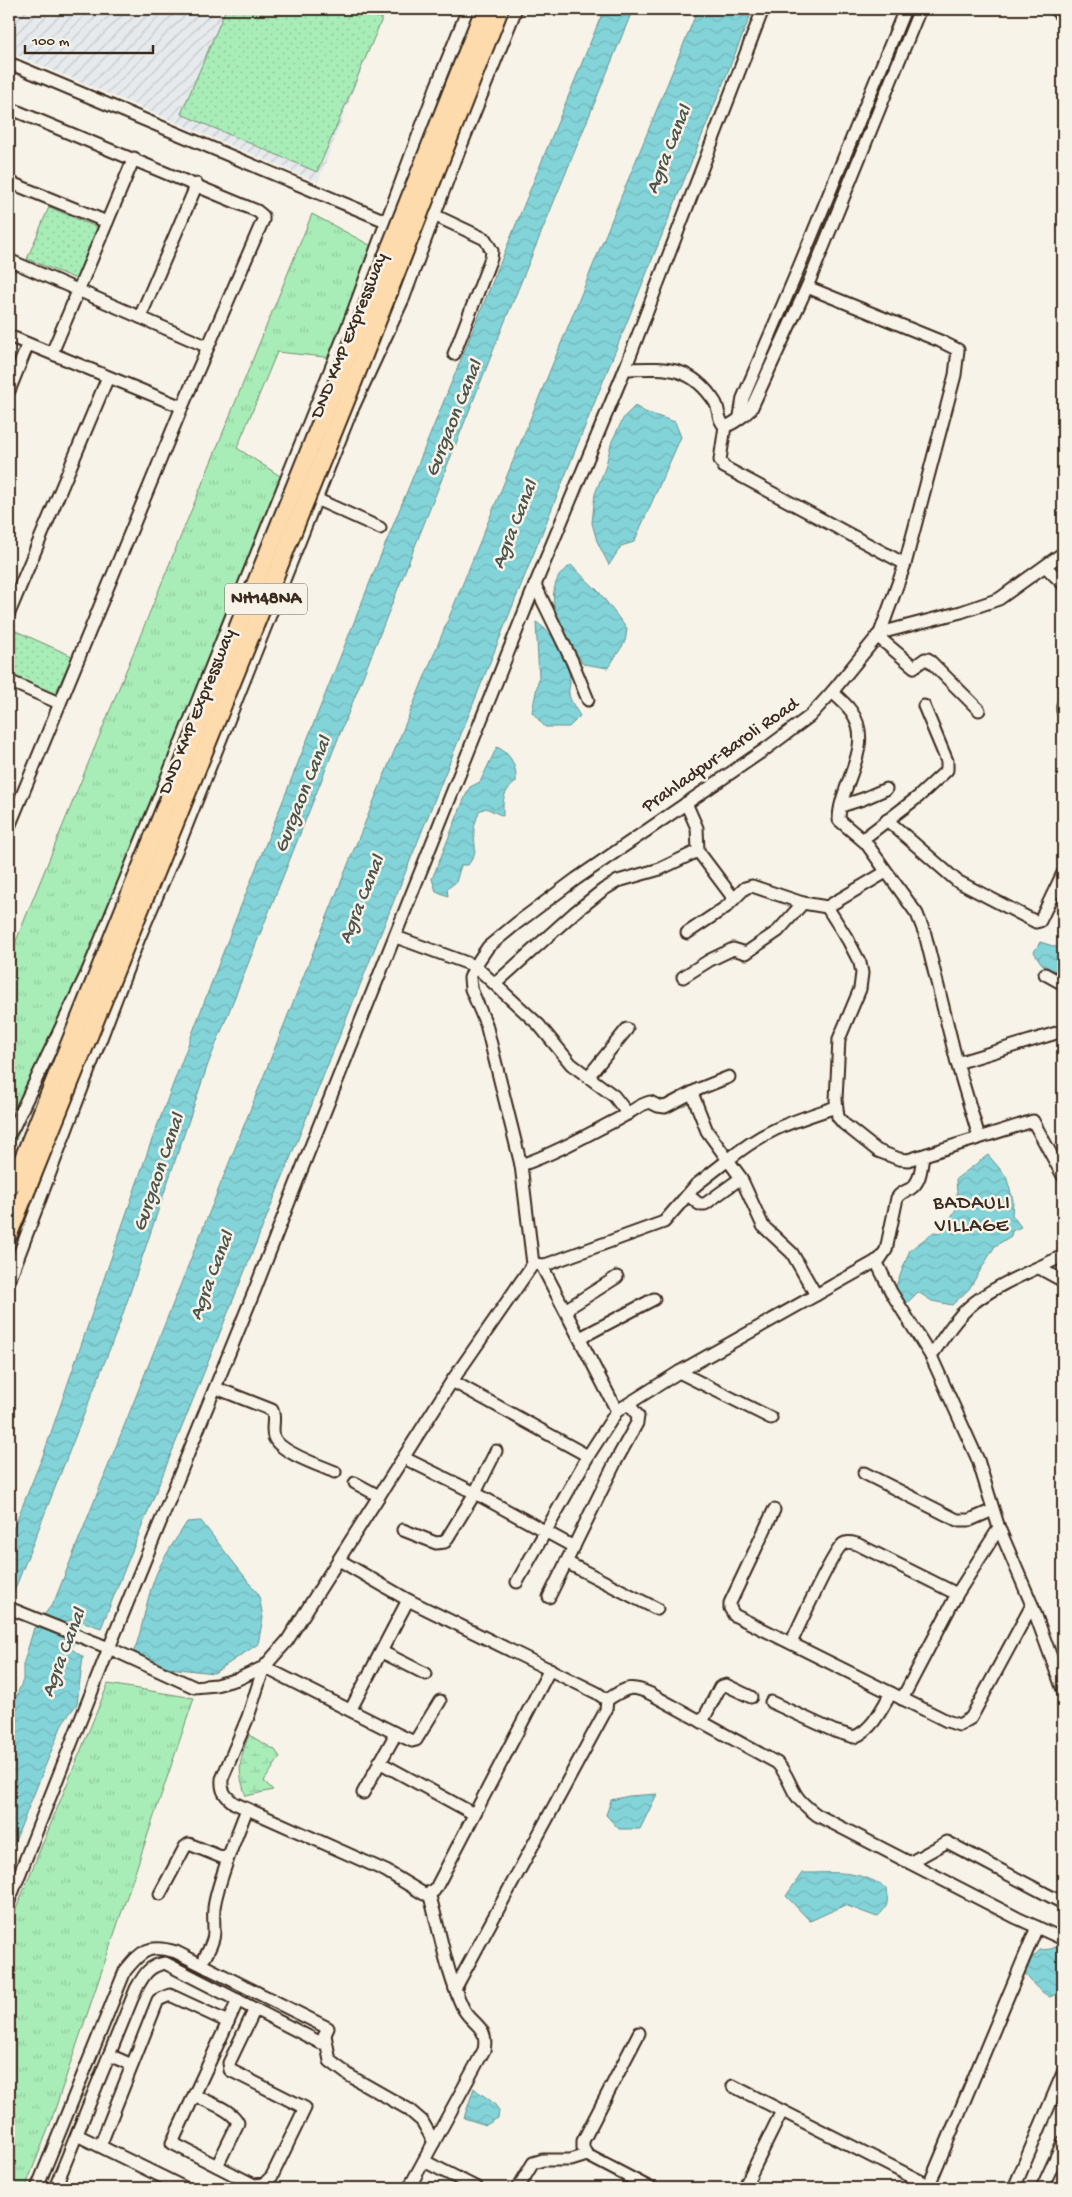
<svg xmlns="http://www.w3.org/2000/svg" width="1072" height="2197" viewBox="0 0 1072 2197" font-family="'Gochi Hand',sans-serif">
	<defs>
		<pattern id="industrial-furrows" width="10" height="10" patternUnits="userSpaceOnUse" patternTransform="scale(1.25)"><rect width="10" height="10" fill="#e6eaed"/><path d="M-1 1l2-2M0 10L10 0M9 11l2-2" fill="none" stroke="#c6c9cb"/></pattern>
		<pattern id="grass-tufts" width="24" height="20" patternUnits="userSpaceOnUse" patternTransform="scale(1.25)"><rect width="24" height="20" fill="#a8edb8"/><path d="M3 7l-1-3M5 7V3M7 7l1-3M15 17l-1-3M17 17v-4M19 17l1-3" fill="none" stroke="#92cb9e"/></pattern>
		<pattern id="wetland-marsh" width="20" height="14" patternUnits="userSpaceOnUse" patternTransform="scale(1.25)"><rect width="20" height="14" fill="#a8edb8"/><path d="M1 5h8M5 5V1M11 12h8M15 12V8" fill="none" stroke="#92cb9e"/></pattern>
		<pattern id="park-dots" width="8" height="8" patternUnits="userSpaceOnUse" patternTransform="scale(1.25)"><rect width="8" height="8" fill="#a8edb8"/><path d="M2 2h.1M6 6h.1" fill="none" stroke="#92cb9e" stroke-width="1.8" stroke-linecap="round"/></pattern>
		<pattern id="water-waves" width="16" height="10" patternUnits="userSpaceOnUse" patternTransform="scale(1.25)"><rect width="16" height="10" fill="#83d4d9"/><path d="M0 5q4-4 8 0t8 0" fill="none" stroke="#72b6ba"/></pattern>
	</defs>
	<rect width="100%" height="100%" fill="#f7f3e8"/>
	<filter id="ink" filterUnits="userSpaceOnUse"><feTurbulence type="fractalNoise" baseFrequency=".02" numOctaves="2"/><feDisplacementMap in="SourceGraphic" scale="10" xChannelSelector="R" yChannelSelector="G"/><feConvolveMatrix kernelMatrix="1 2 1 2 8 2 1 2 1" color-interpolation-filters="sRGB"/></filter>
	<g filter="url(#ink)">
		<path fill="url(#industrial-furrows)" d="M9 9H385L318 182 9 52Z"/>
		<g fill="url(#grass-tufts)" stroke="#728c6b">
			<path d="M312 214 379 250 334 358 277 352 237 448 283 478 9 1157V958Z"/>
			<path d="M108 1684 194 1698 49 2127 25 2188H9V1926Z"/>
		</g>
		<path fill="url(#wetland-marsh)" stroke="#728c6b" d="M249 1735 275 1750 280 1757 264 1781 273 1790 246 1796C237 1771 239 1760 249 1735Z"/>
		<g fill="url(#park-dots)" stroke="#728c6b">
			<path d="M226 9H358L382 19 317 172 181 114Z"/>
			<path d="M49 207 101 229 79 280 27 259Z"/>
			<path d="M9 628 72 656 55 695 9 675Z"/>
		</g>
		<g fill="url(#water-waves)" stroke="#66908e">
			<path d="M604 9H633L505 321 208 1064 118 1328 9 1604V1539L44 1453 150 1145 235 921 374 572Z"/>
			<path d="M698 9H753L101 1628 76 1619 65 1622 66 1645 83 1657 77 1704 63 1722 9 1856V1714L23 1680V1665L34 1628 54 1602 355 847Z"/>
			<path d="M635 406 645 412 675 422 681 437 634 542 621 546 609 565 597 541 592 523 595 494 605 468 612 441 624 417Z"/>
			<path d="M571 565 599 592 627 629 625 642 608 668 583 664C568 638 542 607 559 576 562 572 567 568 571 565Z"/>
			<path d="M536 622C555 634 570 660 570 683 570 686 568 691 569 694 570 701 576 709 580 716L569 727H545L532 712 539 677Z"/>
			<path d="M497 747C511 754 517 766 516 782 502 793 503 799 503 816L486 808 479 811C477 818 474 825 474 831 474 848 479 850 468 865H461L456 882 447 889 448 896 436 891 432 879 465 797 470 787 480 782Z"/>
			<path d="M1040 942 1063 949V966L1058 971C1043 969 1041 963 1034 952Z"/>
			<path d="M988 1155 1006 1176 1013 1200 1012 1215 1021 1227 1012 1231 1011 1236 995 1246 969 1289 952 1305 932 1301 918 1292 903 1307 896 1286 910 1250 934 1232 941 1233 958 1206 956 1179Z"/>
			<path d="M201 1521 259 1595 263 1618 258 1644 214 1673 151 1666 130 1660C142 1636 144 1608 153 1583 160 1561 175 1541 187 1522Z"/>
			<path d="M657 1794 640 1829H619L606 1815 611 1800 629 1796Z"/>
			<path d="M802 1873C834 1873 858 1869 886 1888 889 1903 888 1907 877 1917L845 1905 810 1921 786 1896Z"/>
			<path d="M1063 1944V1991L1050 1997C1037 1990 1030 1981 1022 1968L1040 1950 1051 1949Z"/>
			<path d="M474 2088C483 2097 494 2100 499 2111L498 2118 486 2125 464 2118Z"/>
		</g>
		<g fill="none" stroke-linecap="round" stroke-linejoin="round">
			<path stroke="#83d4d9" stroke-width="9" d="M64 1657 83 1609"/>
			<defs>
				<g id="minor">
					<path d="M1055 9 1063 18"/>
					<path d="M9 63 388 222 395 223"/>
					<path d="M9 108 257 211 263 216V220L182 407 9 827"/>
					<path d="M9 182 107 222"/>
					<path d="M434 215 485 239 492 251 491 258 454 354"/>
					<path d="M9 260 208 347"/>
					<path d="M807 287 940 341 958 350 955 375 905 564 880 633"/>
					<path d="M140 317 197 184"/>
					<path d="M9 336 182 407"/>
					<path d="M52 353 134 158"/>
					<path d="M625 369C664 368 690 364 715 402 720 410 717 420 725 426 731 426 746 414 751 409L807 287 920 9"/>
					<path d="M9 391 28 344"/>
					<path d="M740 416 743 398 794 279 905 9"/>
					<path d="M725 426 720 460 724 467 905 564"/>
					<path d="M316 499 380 528"/>
					<path d="M1046 567 1063 584"/>
					<path d="M535 585 572 661 588 700"/>
					<path d="M9 613 108 377"/>
					<path d="M877 636 914 667 925 659H928L979 710"/>
					<path d="M9 681 59 703"/>
					<path d="M832 692C839 698 846 704 851 711 876 745 839 785 839 820L866 843 917 914 925 934 957 1063 979 1137"/>
					<path d="M1063 705V711"/>
					<path d="M686 803 697 828 698 851 734 899 745 888 752 886 803 903 827 907"/>
					<path d="M841 806 863 799 886 789"/>
					<path d="M887 820 957 881 1036 922 1040 921 1063 873"/>
					<path d="M863 839 918 797 947 770V761L924 706"/>
					<path d="M886 872 827 907 848 940 860 963 862 973 860 989 839 1039 836 1100 838 1117 844 1124 878 1151 899 1159 908 1160 1033 1121 1063 1176"/>
					<path d="M687 933 726 907 734 899"/>
					<path d="M396 937 475 966 488 947 517 923 576 879 767 748 810 716 832 692 880 633 961 612 999 599 1063 553"/>
					<path d="M1045 974 1063 984"/>
					<path d="M683 977 710 960 733 949 746 953 778 931 803 903"/>
					<path d="M496 983 574 913 603 890 618 881 660 869 698 851"/>
					<path d="M957 1063 1063 1031"/>
					<path d="M588 1077 627 1029"/>
					<path d="M9 1134 14 1126 87 973 156 805 349 323 437 85 468 9"/>
					<path d="M521 1165C556 1153 587 1135 620 1118 630 1113 640 1104 650 1102L658 1106 665 1107 699 1089 729 1077"/>
					<path d="M741 1178 763 1226 792 1253 816 1295"/>
					<path d="M688 1195 699 1204H705L741 1178 728 1160C766 1129 791 1122 836 1107"/>
					<path d="M876 1261 891 1292 931 1356 978 1460 999 1528 1032 1605 1063 1690"/>
					<path d="M534 1264 545 1265 664 1222 696 1185 728 1160 707 1131 692 1093"/>
					<path d="M1039 1268 1063 1281"/>
					<path d="M9 1281 139 938 180 842 350 414 404 297 449 176 516 9"/>
					<path d="M565 1310 617 1277"/>
					<path d="M580 1338 654 1299"/>
					<path d="M931 1356C943 1339 953 1321 969 1307 990 1287 1036 1269 1063 1256"/>
					<path d="M679 1372 771 1418"/>
					<path d="M452 1381 588 1456"/>
					<path d="M216 1388 272 1410C276 1418 271 1428 274 1437 279 1452 321 1466 335 1472"/>
					<path d="M617 1411 679 1372 880 1259 886 1250 897 1198C900 1193 904 1192 910 1189 921 1182 921 1168 923 1156"/>
					<path d="M404 1458 475 1493 574 1547"/>
					<path d="M864 1473 957 1520H970L993 1510"/>
					<path d="M355 1483 379 1496"/>
					<path d="M774 1510 730 1603V1608L734 1615 947 1721 959 1725 971 1718 1032 1605"/>
					<path d="M403 1530 436 1543 445 1542 475 1493 496 1451"/>
					<path d="M339 1560 408 1600 597 1693 607 1700 606 1710 455 1989"/>
					<path d="M566 1562 657 1609"/>
					<path d="M517 1582 588 1456 617 1411 542 1266"/>
					<path d="M549 1597 616 1461 637 1423 638 1416 629 1404"/>
					<path d="M9 1608 109 1648 194 1687 216 1685 238 1679 264 1667 287 1641 452 1381 533 1264 521 1165 486 1024 471 989 470 978 475 966 539 1025 571 1064 614 1096 628 1114"/>
					<path d="M791 1643C798 1628 834 1549 843 1544 847 1541 853 1543 857 1544L957 1594"/>
					<path d="M382 1652 426 1674"/>
					<path d="M902 1699 957 1594 999 1528"/>
					<path d="M607 1700C626 1688 630 1684 651 1694L777 1763C787 1773 789 1784 796 1795 801 1803 809 1809 817 1815L1017 1918 1063 1939"/>
					<path d="M771 1702 834 1731 854 1737C872 1730 882 1709 891 1693"/>
					<path d="M351 1709 408 1600"/>
					<path d="M702 1722 720 1687 726 1685 751 1697"/>
					<path d="M393 1732 412 1741 416 1740 440 1701"/>
					<path d="M379 1762 474 1814"/>
					<path d="M363 1793 393 1739V1732L264 1667 248 1717 222 1779C221 1791 225 1796 234 1803L386 1871 424 1894 434 1891 437 1886 550 1669"/>
					<path d="M911 1862 947 1842 1063 1903"/>
					<path d="M160 1894 185 1847 189 1844 221 1857 229 1855 247 1809"/>
					<path d="M9 1901 109 1648 254 1292 303 1166 535 585 625 369 763 9"/>
					<path d="M205 1957C219 1932 212 1932 214 1908 216 1891 224 1872 229 1855"/>
					<path d="M228 2022 172 2143 254 2185 264 2184 272 2176 305 2108 230 2070 229 2063 255 2009"/>
					<path d="M639 2033 583 2141V2148L587 2155 650 2188"/>
					<path d="M325 2035 330 2061 350 2076 408 2109 422 2121 434 2142"/>
					<path d="M109 2055 132 2065"/>
					<path d="M733 2086 934 2188"/>
					<path d="M194 2095C207 2102 232 2109 238 2123L217 2166"/>
					<path d="M77 2135 185 2188"/>
					<path d="M100 2146 158 2000 170 1995 228 2022 238 2000"/>
					<path d="M424 2161 477 2188"/>
					<path d="M929 2185 1037 1927"/>
					<path d="M37 2188 125 1971C142 1950 149 1944 176 1952L328 2028 321 2043 165 1963C148 1966 144 1975 136 1989L55 2188"/>
					<path d="M409 2188 484 2050C489 2026 472 2025 463 2008 446 1972 440 1931 429 1893"/>
					<path d="M518 2188 533 2163 543 2160H571L587 2155"/>
					<path d="M744 2188 782 2111"/>
					<path d="M1014 2188 1063 2073"/>
					<path d="M1042 2188 1063 2142"/>
				</g>
				<path id="highway" d="M9 1234 28 1187"/>
			</defs>
			<use href="#minor" stroke="#3b2a1e" stroke-width="15"/>
			<use href="#highway" stroke="#3b2a1e" stroke-width="20"/>
			<use href="#minor" stroke="#f7f3e8" stroke-width="11"/>
			<use href="#highway" stroke="#fedbac" stroke-width="16"/>
			<defs>
				<g id="highway-bridge">
					<path d="M13 1183 332 394 484 9"/>
					<path d="M28 1187 346 401 500 9"/>
				</g>
			</defs>
			<use href="#highway-bridge" stroke="#3b2a1e" stroke-width="20" stroke-linecap="butt"/>
			<use href="#highway-bridge" stroke="#fedbac" stroke-width="16"/>
		</g>
	</g>
	<g text-anchor="middle" dominant-baseline="central" stroke-width="5" stroke-linejoin="round" paint-order="stroke">
		<rect fill="#f7f3e8" stroke="#73665b" stroke-width="1" x="225" y="583.5" width="82" height="31" rx="4"/>
		<g font-size="18" font-weight="bold" fill="#3b2a1e">
			<text x="266" y="599">NH148NA</text>
		</g>
		<g font-size="19" fill="#3b2a1e" stroke="#f7f3e8">
			<text transform="translate(350 336) rotate(-68)">DND KMP Expressway</text>
			<text transform="translate(198 712) rotate(-68)">DND KMP Expressway</text>
			<text transform="translate(721 756) rotate(-35)">Prahladpur-Baroli Road</text>
		</g>
		<g font-size="20" font-style="italic" fill="#4d544d" stroke="#f7f3e8">
			<text transform="translate(670 150) rotate(-68)">Agra Canal</text>
			<text transform="translate(455 419) rotate(-68)">Gurgaon Canal</text>
			<text transform="translate(516 525) rotate(-68)">Agra Canal</text>
			<text transform="translate(304 795) rotate(-68)">Gurgaon Canal</text>
			<text transform="translate(363 900) rotate(-68)">Agra Canal</text>
			<text transform="translate(160 1173) rotate(-71)">Gurgaon Canal</text>
			<text transform="translate(213 1276) rotate(-69)">Agra Canal</text>
			<text transform="translate(65 1653) rotate(-69)">Agra Canal</text>
		</g>
		<g font-size="20" letter-spacing="1" fill="#3b2a1e" stroke="#f7f3e8">
			<text x="972" y="1204">BADAULI<tspan x="972" dy="23">VILLAGE</tspan></text>
		</g>
	</g>
	<rect width="1072" height="2197" fill="none" stroke="#f7f3e8" stroke-width="30"/>
	<rect x="15" y="15" width="1042" height="2167" fill="none" stroke="#3b2a1e" stroke-width="2" filter="url(#ink)"/>
	<path d="M25 45v8h128v-8" fill="none" stroke="#3b2a1e" stroke-width="2.5"/>
	<text x="32" y="45" font-size="15" fill="#3b2a1e" stroke="#f7f3e8" stroke-width="4" paint-order="stroke">100 m</text>
</svg>
